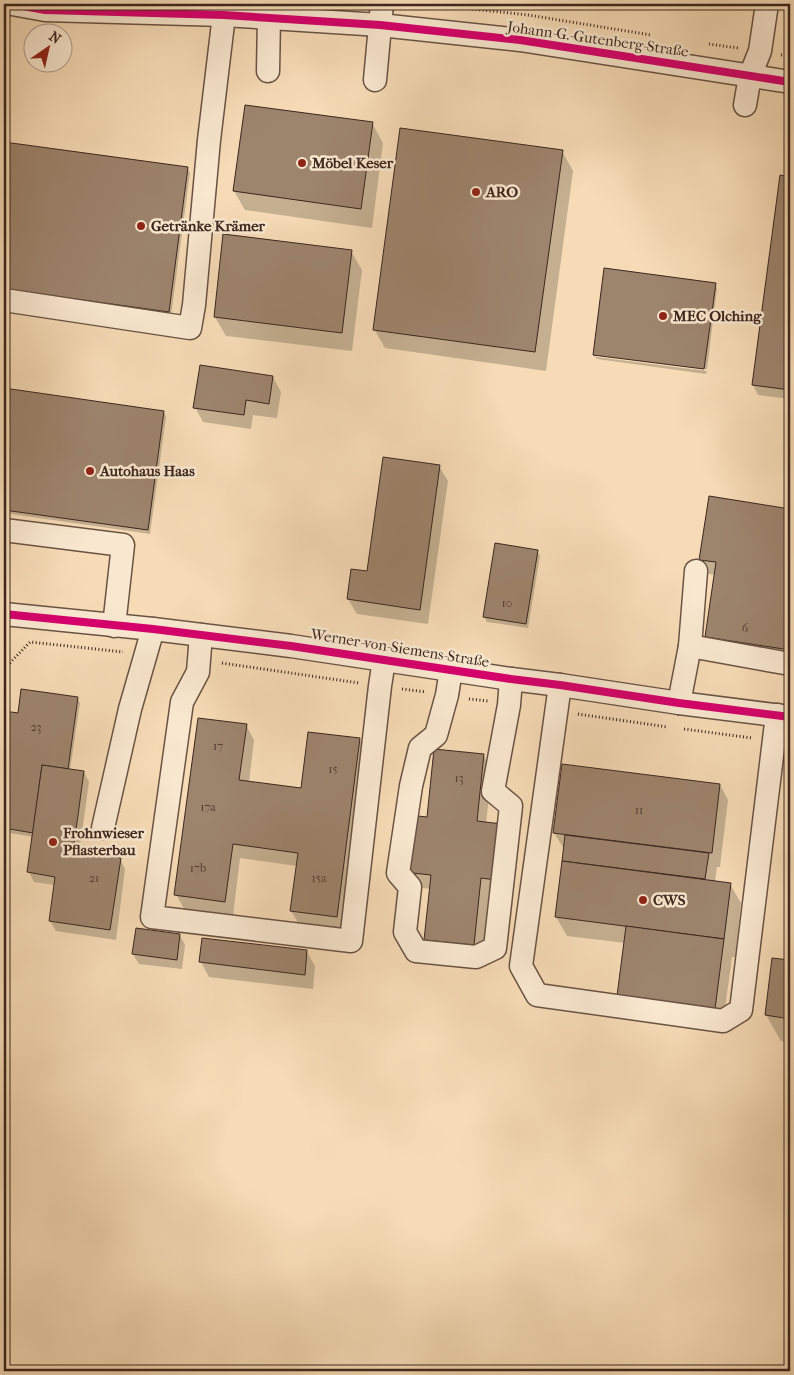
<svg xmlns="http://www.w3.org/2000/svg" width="794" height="1375" viewBox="0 0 794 1375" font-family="'IM FELL French Canon',serif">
	<rect width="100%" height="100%" fill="#f6dbb6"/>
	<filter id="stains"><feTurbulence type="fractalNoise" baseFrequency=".004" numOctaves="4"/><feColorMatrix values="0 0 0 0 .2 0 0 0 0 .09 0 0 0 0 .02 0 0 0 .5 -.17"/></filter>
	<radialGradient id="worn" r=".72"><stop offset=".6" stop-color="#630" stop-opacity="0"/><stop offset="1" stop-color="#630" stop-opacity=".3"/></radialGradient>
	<g fill="#0003">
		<path d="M246 106 372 123 383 143 372 228 245 210 234 191Z"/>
		<path d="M4 143 187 168 190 173 171 316 4 293Z"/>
		<path d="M562 151 573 171 546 371 385 348 374 329Z"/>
		<path d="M781 177 790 178V399L758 395 753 385Z"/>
		<path d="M351 251 362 270 352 351 226 336 215 317Z"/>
		<path d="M715 284 717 289 707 369 596 354V357L707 371 706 374 597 359 594 355Z"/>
		<path d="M273 377 281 392 277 418 253 415 251 429 203 422 195 407Z"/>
		<path d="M4 389 164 412 166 417 150 534 4 513Z"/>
		<path d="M439 466 448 481 428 624 357 614 348 599 368 572Z"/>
		<path d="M710 498 790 510V663L715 652 706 637 715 575 709 574 700 559Z"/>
		<path d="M537 551 540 556 528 628 487 622 484 617Z"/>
		<path d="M77 698 80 703 70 770 84 772 89 782 79 854 120 859 125 869 116 940 56 931 50 921 55 885 34 882 29 872 34 837 4 832V712L19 714Z"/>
		<path d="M246 725 254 740 249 783 302 790 360 740 368 754 345 931 300 926 291 911 297 866 240 858 233 916 184 909 176 894Z"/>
		<path d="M483 755 492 770 486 824 504 894 489 892 482 960 434 955 426 940 431 889 413 887 404 872 428 818Z"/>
		<path d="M720 785 728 800 720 867H717L715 882 730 884 741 903 735 957H732L723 1023 625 943 567 936 556 917 564 848 563 847 554 833Z"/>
		<path d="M180 935 185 945 182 969 139 964 133 954Z"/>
		<path d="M307 952 315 966 313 989 209 977 201 962Z"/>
		<path d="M773 959 790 962V1042L781 1041 766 1015Z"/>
	</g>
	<g fill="#9d846d" stroke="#3c261d">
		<path d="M245 105 373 122 361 209 233 191Z"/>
		<path d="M400 128 563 150 535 352 373 330Z"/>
		<path d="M4 142 188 167 169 312 4 289Z"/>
		<path d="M780 175 790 177V390L752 385Z"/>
		<path d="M223 234 352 250 342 333 214 317Z"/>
		<path d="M604 268 716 283 704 369 593 355Z"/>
		<path d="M200 365 273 376 269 404 246 400 244 415 193 408Z"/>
		<path d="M4 388 164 411 148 530 4 510Z"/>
		<path d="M383 457 440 465 420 610 347 599 351 569 367 571Z"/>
		<path d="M709 496 790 509V650L705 637 716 562 699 560Z"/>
		<path d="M495 543 538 550 526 624 483 617Z"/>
		<path d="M21 689 78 697 68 769 42 765 33 833 4 828V711L18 713Z"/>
		<path d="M198 718 247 724 239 780 301 788 308 732 360 738 337 917 290 911 298 853 233 844 225 902 174 895Z"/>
		<path d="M434 749 484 754 477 821 502 824 496 880 481 878 474 945 424 940 431 875 403 872 408 815 427 817Z"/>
		<path d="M562 764 720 784 712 853 553 833Z"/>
		<path d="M42 765 84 771 73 852 121 858 110 930 49 921 55 877 27 872Z"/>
		<path d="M565 835 709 853 705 879 562 861Z"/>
		<path d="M562 861 731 883 724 939 555 917Z"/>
		<path d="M626 926 724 939 715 1009 617 996Z"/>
		<path d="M136 928 180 934 177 960 132 954Z"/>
		<path d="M202 938 307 950 305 975 199 962Z"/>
		<path d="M772 958 790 960V1019L765 1015Z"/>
	</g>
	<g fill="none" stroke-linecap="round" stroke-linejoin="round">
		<defs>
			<g id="minor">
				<path d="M12 4 45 10 224 15 380 25 520 40 790 82"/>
				<path d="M268 71 269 18"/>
				<path d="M375 80 382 4"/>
				<path d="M745 105 750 76 760 51 767 4"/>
				<path d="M4 300 190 328 194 305 209 140 224 15"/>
				<path d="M4 530 123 545 114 626"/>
				<path d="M4 614 153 629 291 646 511 679 560 685 679 703 790 717"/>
				<path d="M201 635 198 672 182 702 152 917 351 941 380 686 384 660"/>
				<path d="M690 646 790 664"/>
				<path d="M451 670 447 695 436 735 420 748 411 786 398 873 410 887 405 932 416 951 476 957 495 948 511 806 493 791 509 705 511 679"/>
				<path d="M560 685 521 966 537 995 723 1021 741 1010 777 715"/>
				<path d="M679 703 690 646 696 571"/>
				<path d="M103 828 130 709 153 629"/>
			</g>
		</defs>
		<use href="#minor" stroke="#6a5343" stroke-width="25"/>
		<g stroke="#3c261d" stroke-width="3" stroke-dasharray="1 2.5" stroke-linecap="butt">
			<path d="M427 4 528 15 651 35"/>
			<path d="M709 44 738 48"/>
			<path d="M781 55 790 56"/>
			<path d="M222 663 359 683"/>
			<path d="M4 666H7L30 642 123 652"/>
			<path d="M402 689 426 692"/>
			<path d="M469 699 488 701"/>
			<path d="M578 714 668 727"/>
			<path d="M684 729 752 738"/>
		</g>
		<use href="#minor" stroke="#f9e8d0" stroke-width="22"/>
		<defs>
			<g id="cycleway">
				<path d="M12 4 45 10 224 15 380 25 520 40 790 82"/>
				<path d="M4 614 153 629 291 646 511 679 560 685 679 703 790 717"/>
			</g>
		</defs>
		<use href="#cycleway" stroke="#f9e8d0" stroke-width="11"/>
		<use href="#cycleway" stroke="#d6006c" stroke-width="8"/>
	</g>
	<g fill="#8f2418" stroke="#f9e8d0" stroke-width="2">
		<circle cx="302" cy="163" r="5"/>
		<circle cx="476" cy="192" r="5"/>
		<circle cx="141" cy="226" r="5"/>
		<circle cx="663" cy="316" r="5"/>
		<circle cx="90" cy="471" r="5"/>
		<circle cx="53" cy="842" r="5"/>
		<circle cx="643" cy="900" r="5"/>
	</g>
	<g text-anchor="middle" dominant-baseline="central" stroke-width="5" stroke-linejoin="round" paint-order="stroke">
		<g font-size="12" fill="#543e31">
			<text x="507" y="603">10</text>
			<text x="745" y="628">6</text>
			<text x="36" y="727">23</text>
			<text x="218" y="746">17</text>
			<text x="333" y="769">15</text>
			<text x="459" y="778">13</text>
			<text x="208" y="807">17a</text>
			<text x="639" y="810">11</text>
			<text x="198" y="868">17b</text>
			<text x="94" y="878">21</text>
			<text x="319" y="878">15a</text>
		</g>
		<g font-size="15" fill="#3c261d" stroke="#f9e8d0">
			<text transform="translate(598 39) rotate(8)">Johann-G.-Gutenberg-Straße</text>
			<text transform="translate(400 648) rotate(9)">Werner-von-Siemens-Straße</text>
		</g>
		<g font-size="15" font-weight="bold" fill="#3c261d" stroke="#f9e8d0" text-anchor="start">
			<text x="312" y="163">Möbel Keser</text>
			<text x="486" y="192">ARO</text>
			<text x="151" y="226">Getränke Krämer</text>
			<text x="673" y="316">MEC Olching</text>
			<text x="100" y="471">Autohaus Haas</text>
			<text x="63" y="833">Frohnwieser<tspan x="63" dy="17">Pflasterbau</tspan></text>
			<text x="653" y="900">CWS</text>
		</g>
	</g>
	<rect width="794" height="1375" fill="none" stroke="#f6dbb6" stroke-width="20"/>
	<rect x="5" y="5" width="784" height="1365" fill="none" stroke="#3c261d" stroke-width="2.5"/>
	<rect x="10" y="10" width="774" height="1355" fill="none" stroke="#3c261d"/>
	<g transform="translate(48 48) rotate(34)"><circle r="24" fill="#f9e8d0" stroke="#ad9a88"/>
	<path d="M0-4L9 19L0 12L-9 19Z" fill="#8f2418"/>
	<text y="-8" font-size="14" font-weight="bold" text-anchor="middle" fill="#3c261d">N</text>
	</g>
	<rect width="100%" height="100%" filter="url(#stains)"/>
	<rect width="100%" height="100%" fill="url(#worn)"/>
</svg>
